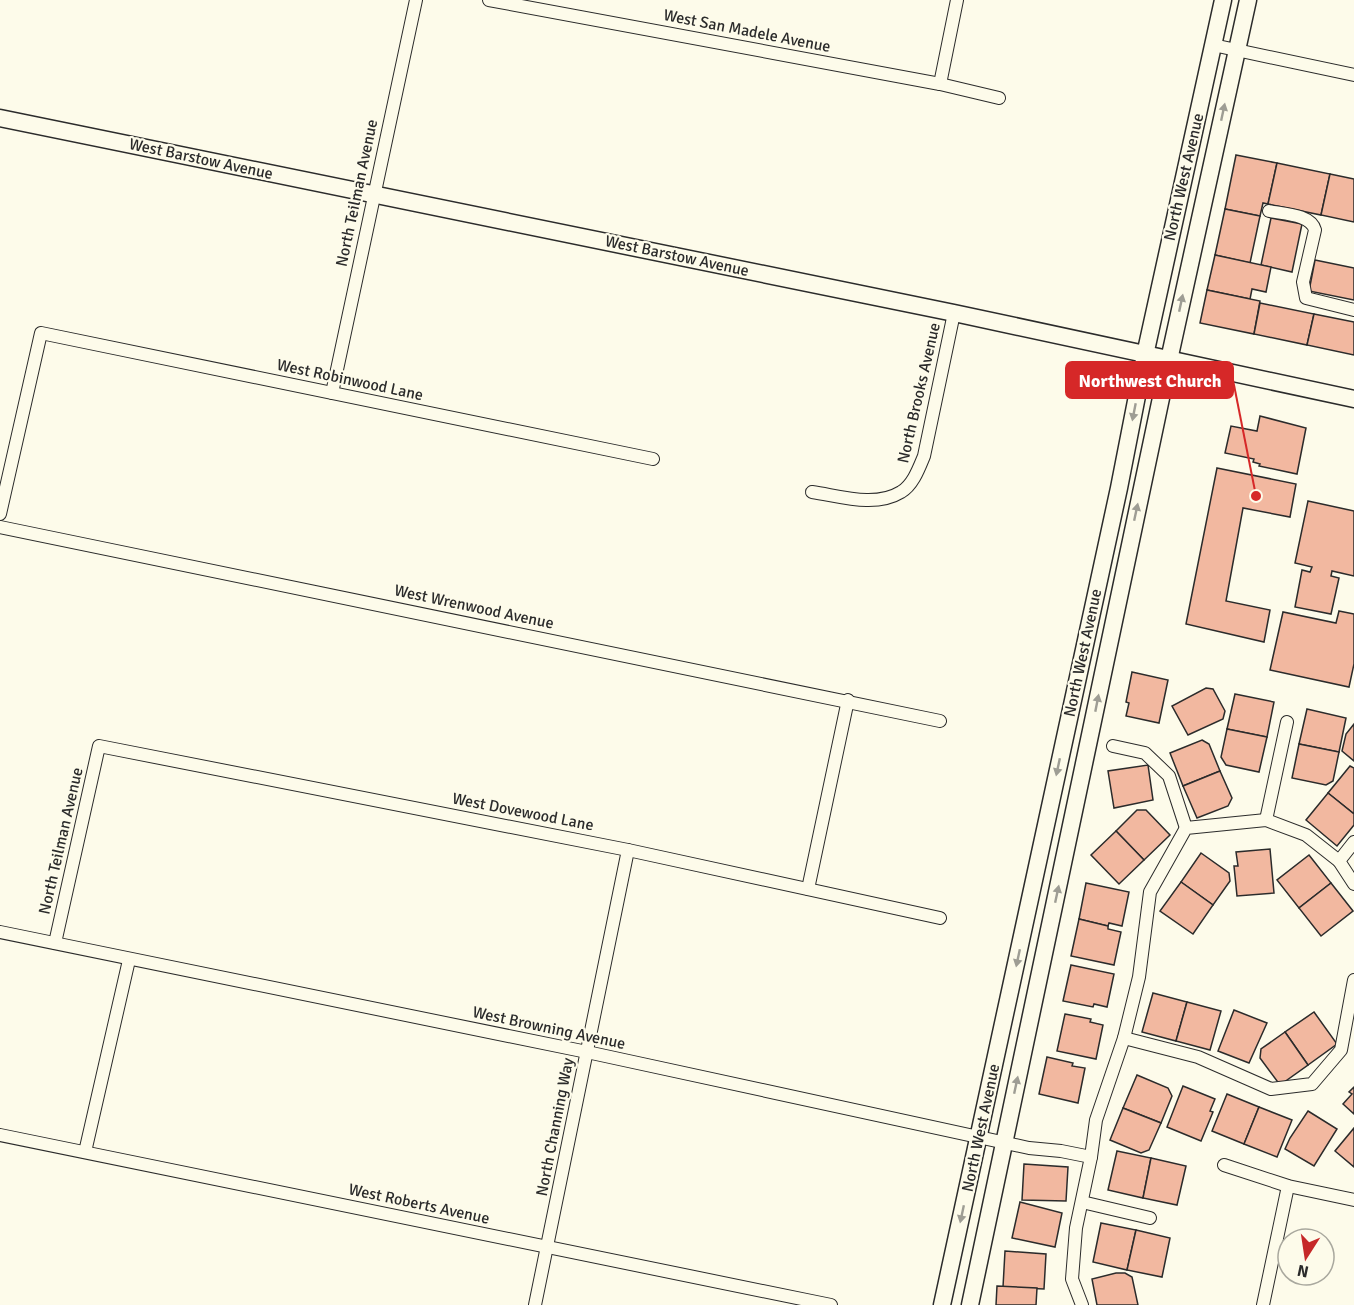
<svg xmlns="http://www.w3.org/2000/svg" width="1354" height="1305" viewBox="0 0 1354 1305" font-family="Signika,sans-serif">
	<rect width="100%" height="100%" fill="#fdfbea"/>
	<g fill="#f2b8a0" stroke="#2b2b2b" stroke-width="1.5">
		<path d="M1236 155 1277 163 1268 204 1263 203 1260 216 1225 209Z"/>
		<path d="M1277 163 1330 174 1321 215 1268 204Z"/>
		<path d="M1330 174 1354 179V222L1321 215Z"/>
		<path d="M1225 209 1260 216 1250 263 1215 255Z"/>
		<path d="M1271 218 1302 224 1292 272 1261 265Z"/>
		<path d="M1215 255 1271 267 1266 292 1252 289 1250 299 1207 290Z"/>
		<path d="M1315 260 1354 268V300L1309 291Z"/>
		<path d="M1207 290 1260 301 1254 334 1200 323Z"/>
		<path d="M1260 303 1314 314 1307 345 1254 334Z"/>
		<path d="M1314 314 1354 322V355L1307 345Z"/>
		<path d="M1260 416 1306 428 1297 474 1259 466 1260 464 1253 462 1254 459 1225 453 1231 426 1257 431Z"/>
		<path d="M1217 468 1296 484 1290 517 1243 508 1226 601 1270 610 1264 642 1186 624Z"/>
		<path d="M1308 501 1354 511V576L1332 571 1331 576 1339 578 1331 614 1295 607 1302 570 1310 572 1312 567 1295 563Z"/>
		<path d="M1339 611 1354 614V664L1349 687 1270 670 1283 612 1336 623Z"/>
		<path d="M1132 672 1168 680 1159 723 1126 716 1129 703 1126 702Z"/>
		<path d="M1206 688 1213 689 1225 711 1223 719 1188 735 1172 706Z"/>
		<path d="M1235 694 1274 702 1267 737 1227 729Z"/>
		<path d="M1307 709 1346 718 1339 752 1299 744Z"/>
		<path d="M1354 724V761L1342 751 1346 734Z"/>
		<path d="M1227 729 1267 737 1259 772 1226 765 1221 757Z"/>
		<path d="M1202 740 1209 744 1220 771 1183 786 1170 753Z"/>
		<path d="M1299 744 1339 752 1333 781 1326 785 1292 778Z"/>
		<path d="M1148 765 1153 800 1114 808 1108 771Z"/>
		<path d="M1350 766 1354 768V814L1328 793Z"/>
		<path d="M1220 771 1232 798 1228 806 1197 818 1183 786Z"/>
		<path d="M1328 793 1354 814V825L1337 846 1306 820Z"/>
		<path d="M1137 810H1146L1170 835 1144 860 1116 831Z"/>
		<path d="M1116 831 1144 860 1119 884 1091 855Z"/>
		<path d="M1270 849 1274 893 1237 896 1234 866H1238L1236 852Z"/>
		<path d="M1201 853 1229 873 1230 881 1213 905 1181 882Z"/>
		<path d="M1309 855 1331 883 1299 908 1277 880Z"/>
		<path d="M1181 882 1213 905 1193 934 1160 911Z"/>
		<path d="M1086 883 1129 892 1122 926 1109 923 1108 926 1079 919Z"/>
		<path d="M1331 883 1353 911 1321 936 1299 908Z"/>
		<path d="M1079 919 1108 926V929L1121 932 1114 965 1071 956Z"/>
		<path d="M1071 965 1114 974 1107 1007 1094 1004 1093 1007 1063 1001Z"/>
		<path d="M1153 993 1187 1002 1176 1041 1142 1032Z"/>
		<path d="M1187 1002 1221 1011 1210 1050 1176 1041Z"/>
		<path d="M1234 1010 1267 1023 1249 1063 1218 1051Z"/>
		<path d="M1314 1012 1337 1044 1308 1065 1285 1032Z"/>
		<path d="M1065 1014 1091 1019 1090 1022 1103 1025 1096 1059 1057 1051Z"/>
		<path d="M1285 1032 1308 1065 1280 1085 1260 1058 1261 1049Z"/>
		<path d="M1047 1057 1073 1063 1072 1066 1085 1068 1078 1103 1039 1094Z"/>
		<path d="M1137 1075 1168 1088 1172 1096 1161 1123 1123 1108Z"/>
		<path d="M1183 1086 1215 1099 1210 1111 1213 1112 1201 1141 1167 1127Z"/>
		<path d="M1354 1087V1114L1343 1104 1352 1094 1349 1092Z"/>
		<path d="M1227 1094 1259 1107 1244 1144 1212 1131Z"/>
		<path d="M1259 1107 1292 1120 1277 1157 1244 1144Z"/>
		<path d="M1123 1108 1161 1123 1149 1150 1141 1153 1110 1140Z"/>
		<path d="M1308 1111 1337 1129 1314 1166 1285 1149 1290 1138Z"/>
		<path d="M1354 1128V1167L1335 1151Z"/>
		<path d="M1117 1151 1151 1158 1143 1198 1108 1190Z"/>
		<path d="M1151 1158 1186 1166 1177 1205 1143 1198Z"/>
		<path d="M1024 1164 1068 1167 1066 1201 1022 1200Z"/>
		<path d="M1020 1202 1062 1213 1055 1247 1012 1238Z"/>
		<path d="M1101 1223 1136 1230 1127 1270 1093 1262Z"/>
		<path d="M1136 1230 1170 1238 1162 1277 1127 1270Z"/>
		<path d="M1005 1251 1046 1254 1044 1289 1003 1287Z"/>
		<path d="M1116 1273H1125L1132 1277 1138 1305H1097L1092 1279Z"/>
		<path d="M997 1286 1037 1288 1036 1305H996Z"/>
	</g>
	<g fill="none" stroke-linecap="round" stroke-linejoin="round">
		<defs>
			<g id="street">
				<path d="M489 0 940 84 999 98"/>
				<path d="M1213 45 1354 75"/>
				<path d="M940 84 957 0"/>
				<path d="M1269 211C1283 214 1311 214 1315 230L1303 282 1306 298 1354 310"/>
				<path d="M332 393 416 0"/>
				<path d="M812 492C840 496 875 508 901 492 913 485 919 468 924 456L954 313"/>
				<path d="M0 514 41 333 653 459"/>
				<path d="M0 527 940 721"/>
				<path d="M1113 746 1145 753 1169 776 1186 828"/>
				<path d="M1266 820 1287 722"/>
				<path d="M1354 842 1339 861 1354 884"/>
				<path d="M808 889 848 700"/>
				<path d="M0 932 587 1052 1029 1148 1061 1151 1091 1157"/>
				<path d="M55 943 99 746 628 850 940 918"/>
				<path d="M1124 1038 1198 1057 1271 1089 1312 1084 1341 1050 1354 980"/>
				<path d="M0 1135 831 1305"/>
				<path d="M85 1152 129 960"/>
				<path d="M1224 1165 1288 1186 1354 1200"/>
				<path d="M1082 1202 1150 1218"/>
				<path d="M535 1305 628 850"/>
				<path d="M1082 1305 1072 1279 1076 1228 1091 1157 1096 1120 1124 1038 1139 977 1150 892 1186 828 1266 820 1306 835 1339 861"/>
				<path d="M1263 1305 1288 1186"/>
			</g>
			<g id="secondary">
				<path d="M0 118 954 313 1354 399"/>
				<path d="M942 1305 1119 488 1145 355 1223 0"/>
				<path d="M970 1305 1169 360 1248 0"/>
			</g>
		</defs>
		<use href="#street" stroke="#2b2b2b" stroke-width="14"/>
		<use href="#secondary" stroke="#2b2b2b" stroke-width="19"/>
		<use href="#street" stroke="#fdfbea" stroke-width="12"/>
		<use href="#secondary" stroke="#fdfbea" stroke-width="16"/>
	</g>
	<defs><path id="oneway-solid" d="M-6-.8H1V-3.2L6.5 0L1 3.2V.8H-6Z" transform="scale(1.5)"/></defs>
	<g fill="#9e9d94">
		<use href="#oneway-solid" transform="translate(1223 112) rotate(-78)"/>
		<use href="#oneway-solid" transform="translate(1181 303) rotate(-78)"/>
		<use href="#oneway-solid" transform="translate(1134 412) rotate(101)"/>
		<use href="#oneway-solid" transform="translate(1136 512) rotate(-78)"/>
		<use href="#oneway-solid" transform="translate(1097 703) rotate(-79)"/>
		<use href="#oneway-solid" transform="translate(1058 767) rotate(102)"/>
		<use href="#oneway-solid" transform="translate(1057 894) rotate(-78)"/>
		<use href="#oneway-solid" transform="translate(1018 958) rotate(102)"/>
		<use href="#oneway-solid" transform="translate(1016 1085) rotate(-78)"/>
		<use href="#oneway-solid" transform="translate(962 1214) rotate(102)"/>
	</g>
	<g text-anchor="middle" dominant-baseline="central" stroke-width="4.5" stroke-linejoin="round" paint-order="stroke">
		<g font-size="16" fill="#2b2b2b" stroke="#fdfbea">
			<text transform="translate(747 31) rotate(11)">West San Madele Avenue</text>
			<text transform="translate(201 159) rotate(12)">West Barstow Avenue</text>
			<text transform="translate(1184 177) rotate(-77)">North West Avenue</text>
			<text transform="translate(357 193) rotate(-78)">North Teilman Avenue</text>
			<text transform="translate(677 256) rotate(12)">West Barstow Avenue</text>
			<text transform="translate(350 380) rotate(12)">West Robinwood Lane</text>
			<text transform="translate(919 393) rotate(-77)">North Brooks Avenue</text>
			<text transform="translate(474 607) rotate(12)">West Wrenwood Avenue</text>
			<text transform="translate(1083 653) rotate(-78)">North West Avenue</text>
			<text transform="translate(523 812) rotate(11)">West Dovewood Lane</text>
			<text transform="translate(61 841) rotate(-77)">North Teilman Avenue</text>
			<text transform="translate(549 1028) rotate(12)">West Browning Avenue</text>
			<text transform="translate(555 1127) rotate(-79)">North Channing Way</text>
			<text transform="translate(981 1128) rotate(-78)">North West Avenue</text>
			<text transform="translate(419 1204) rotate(12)">West Roberts Avenue</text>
		</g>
	</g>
	<path fill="none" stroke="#d62828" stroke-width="2" d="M1256 496L1233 380"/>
	<circle fill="#d62828" stroke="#fdfbea" stroke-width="2" cx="1256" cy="496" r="6"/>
	<rect fill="#d62828" stroke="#d62828" stroke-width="2" x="1066" y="362" width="167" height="36" rx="6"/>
	<g font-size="18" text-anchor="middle" font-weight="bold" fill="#fff">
		<text x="1150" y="387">Northwest Church</text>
	</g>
	<g transform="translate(1306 1257) rotate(192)"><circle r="28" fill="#fdfbea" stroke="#a9a89e" stroke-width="1.5"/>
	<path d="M0-4.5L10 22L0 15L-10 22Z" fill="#c62828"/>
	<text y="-9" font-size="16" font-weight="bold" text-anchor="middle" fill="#2b2b2b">N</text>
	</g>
</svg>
